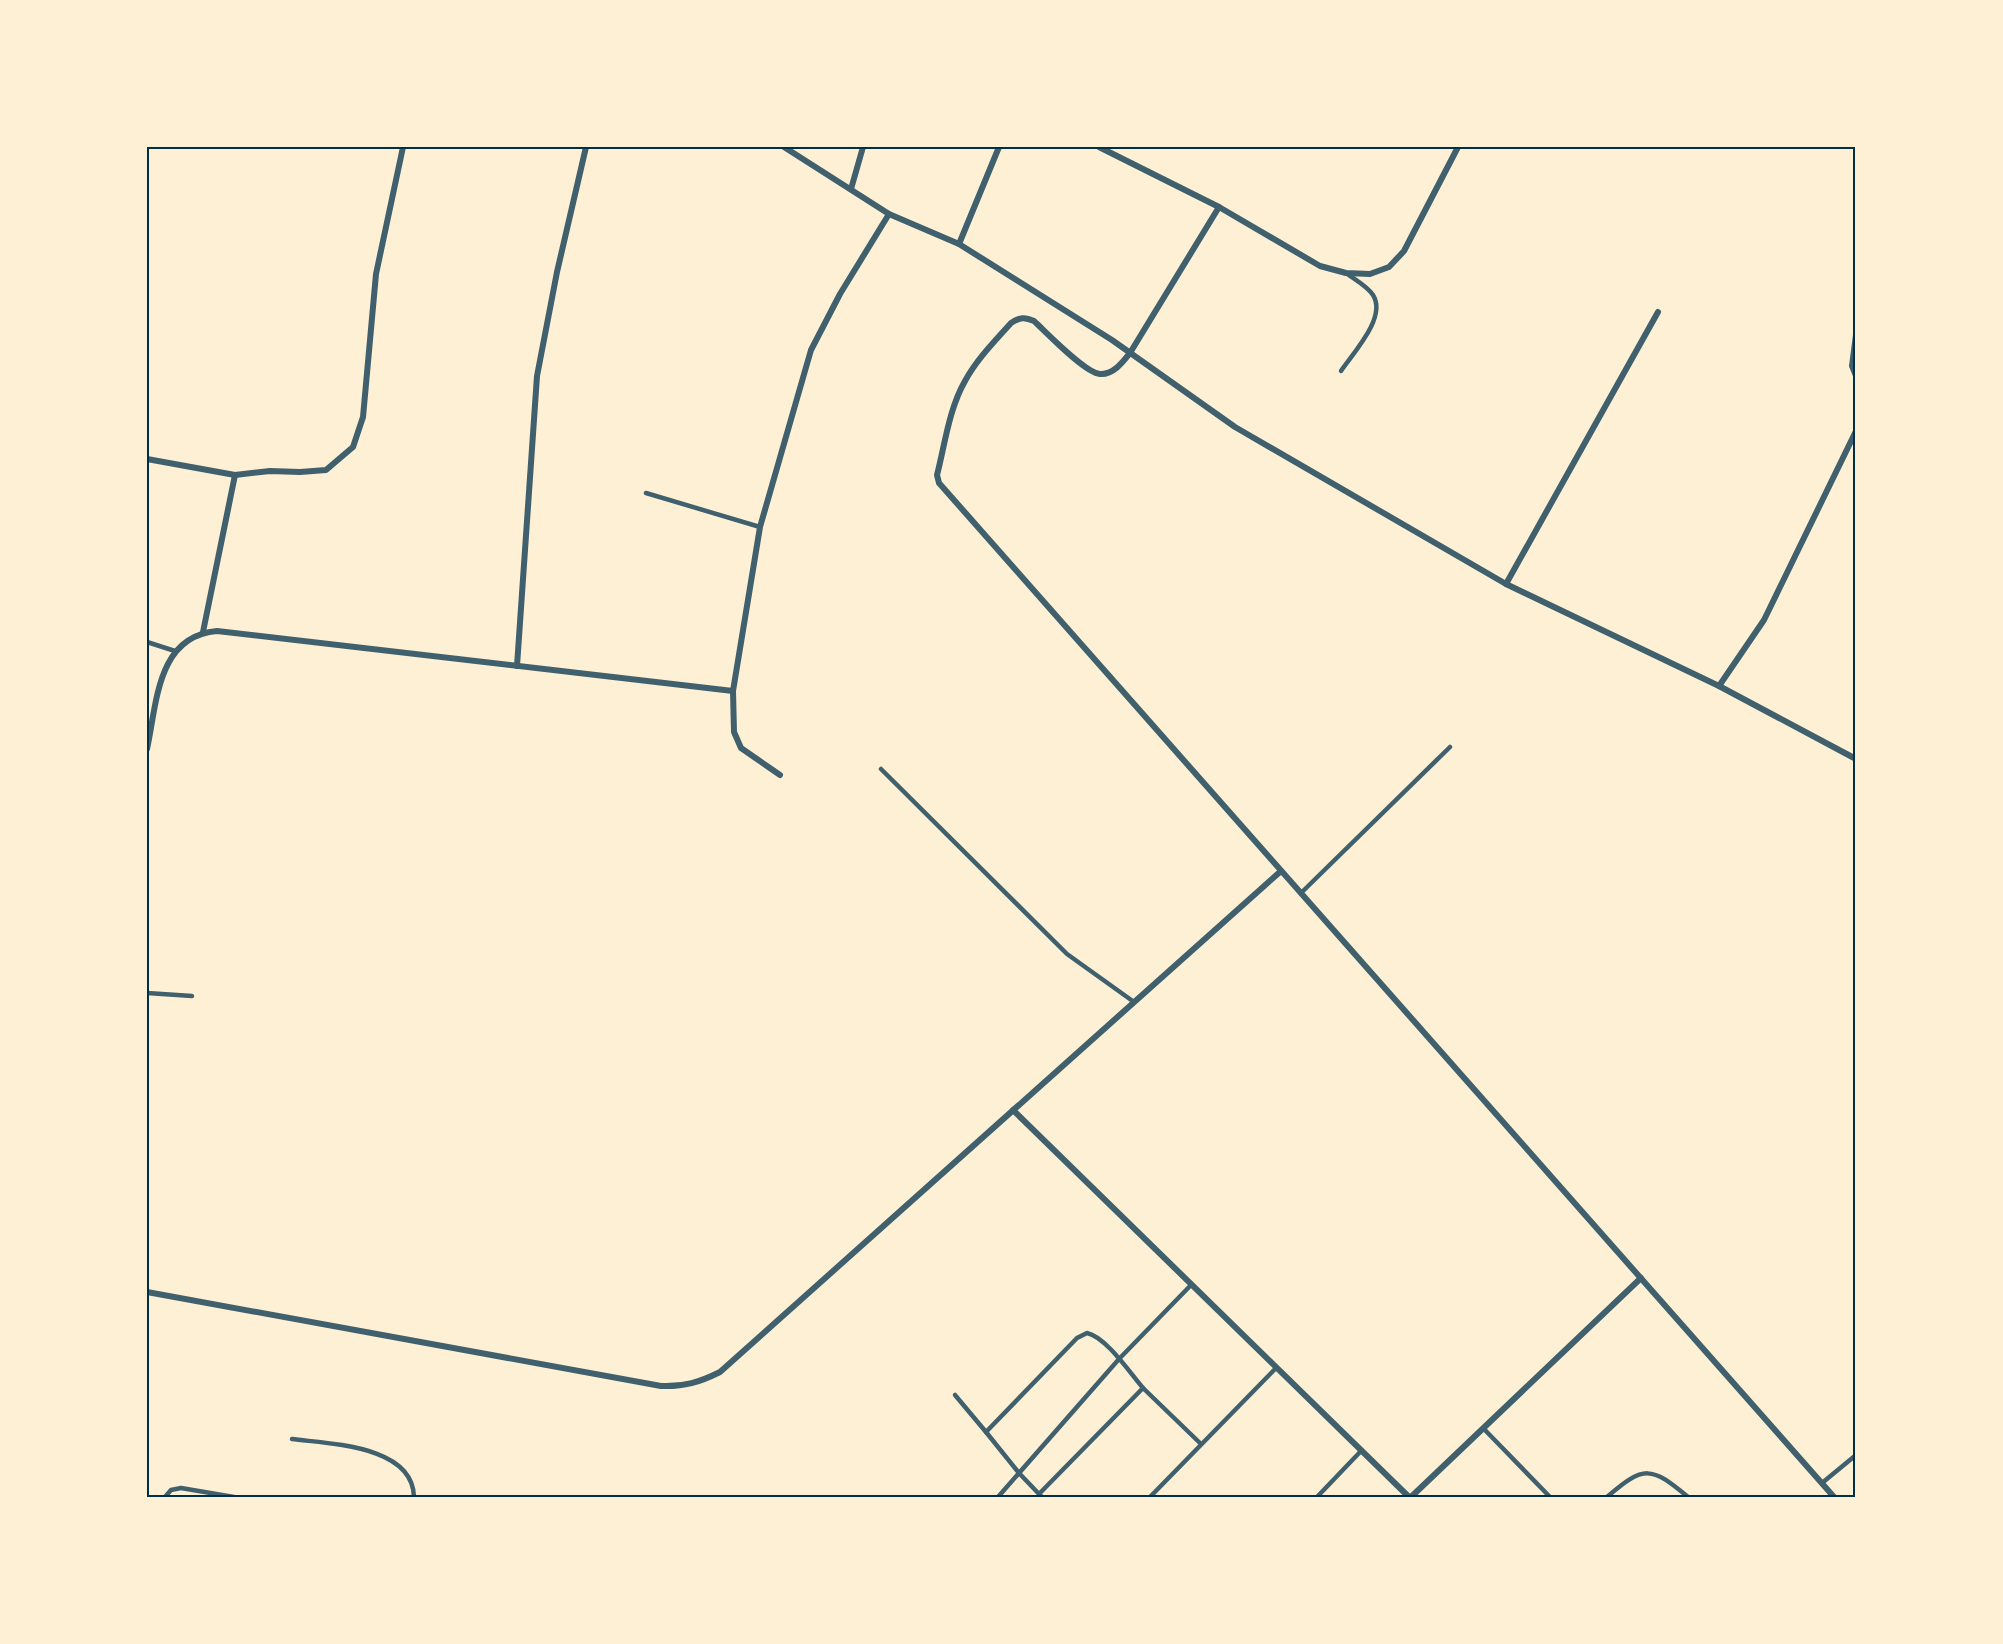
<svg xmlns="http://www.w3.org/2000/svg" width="2003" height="1644" viewBox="0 0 2003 1644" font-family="'PT Sans',sans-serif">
	<rect width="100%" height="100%" fill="#fdf0d5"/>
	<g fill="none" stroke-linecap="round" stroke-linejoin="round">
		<g stroke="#3f606c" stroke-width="4.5">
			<path d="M1341 371C1354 352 1387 317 1373 295 1367 286 1354 279 1346 273"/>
			<path d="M646 493 760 527"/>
			<path d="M147 642 175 651"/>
			<path d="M881 769 1067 954 1134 1002"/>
			<path d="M1301 893 1450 747"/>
			<path d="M147 993 192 996"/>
			<path d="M955 1395 986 1432"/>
			<path d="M1483 1428 1550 1497"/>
			<path d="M292 1439C329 1444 413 1445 414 1497"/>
			<path d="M1822 1483 1856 1455"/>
			<path d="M1039 1494 1019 1473 986 1432 1077 1338 1087 1333C1106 1337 1130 1373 1143 1388"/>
			<path d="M165 1497 171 1490 181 1488 234 1497"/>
			<path d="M998 1497 1119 1359 1191 1285"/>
			<path d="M1042 1497 1039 1494 1143 1388 1201 1444"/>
			<path d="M1150 1497 1276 1368"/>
			<path d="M1317 1497 1361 1451"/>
			<path d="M1607 1497C1644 1465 1651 1466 1688 1497"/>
		</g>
		<g stroke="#3f606c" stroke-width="6">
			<path d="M784 147 889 214 959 244 1112 340 1235 427 1506 584 1719 686 1856 759"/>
			<path d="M1099 147 1219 207 1320 266 1346 273 1370 274 1389 267 1404 251 1458 147"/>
			<path d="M851 189 863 147"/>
			<path d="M1219 207 1130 353C1123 362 1113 375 1100 374 1085 373 1047 333 1034 321 1025 317 1020 317 1011 323 995 341 977 359 965 381 949 409 945 444 937 475L939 483 1834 1497"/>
			<path d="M959 244 999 147"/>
			<path d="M1856 335 1852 366 1856 376"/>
			<path d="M147 459 235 475 270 471 300 472 326 470 353 447 363 417 376 274 403 147"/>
			<path d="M1506 584 1658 312"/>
			<path d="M203 632 235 475"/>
			<path d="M517 666 537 376 557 272 586 147"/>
			<path d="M1719 686 1764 620 1856 431"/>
			<path d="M147 749C157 703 157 636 217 631L733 691"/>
			<path d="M780 775 741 748 734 732 733 691 760 527 811 350 840 294 889 214"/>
			<path d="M1013 1110 1409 1497"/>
			<path d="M147 1292 661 1386C684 1387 700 1382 720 1372L1281 871"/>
			<path d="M1411 1497 1641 1278"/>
		</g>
	</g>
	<rect width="2003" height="1644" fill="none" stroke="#fdf0d5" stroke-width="297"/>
	<rect x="148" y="148" width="1706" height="1348" fill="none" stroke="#003049" stroke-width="2"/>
</svg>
